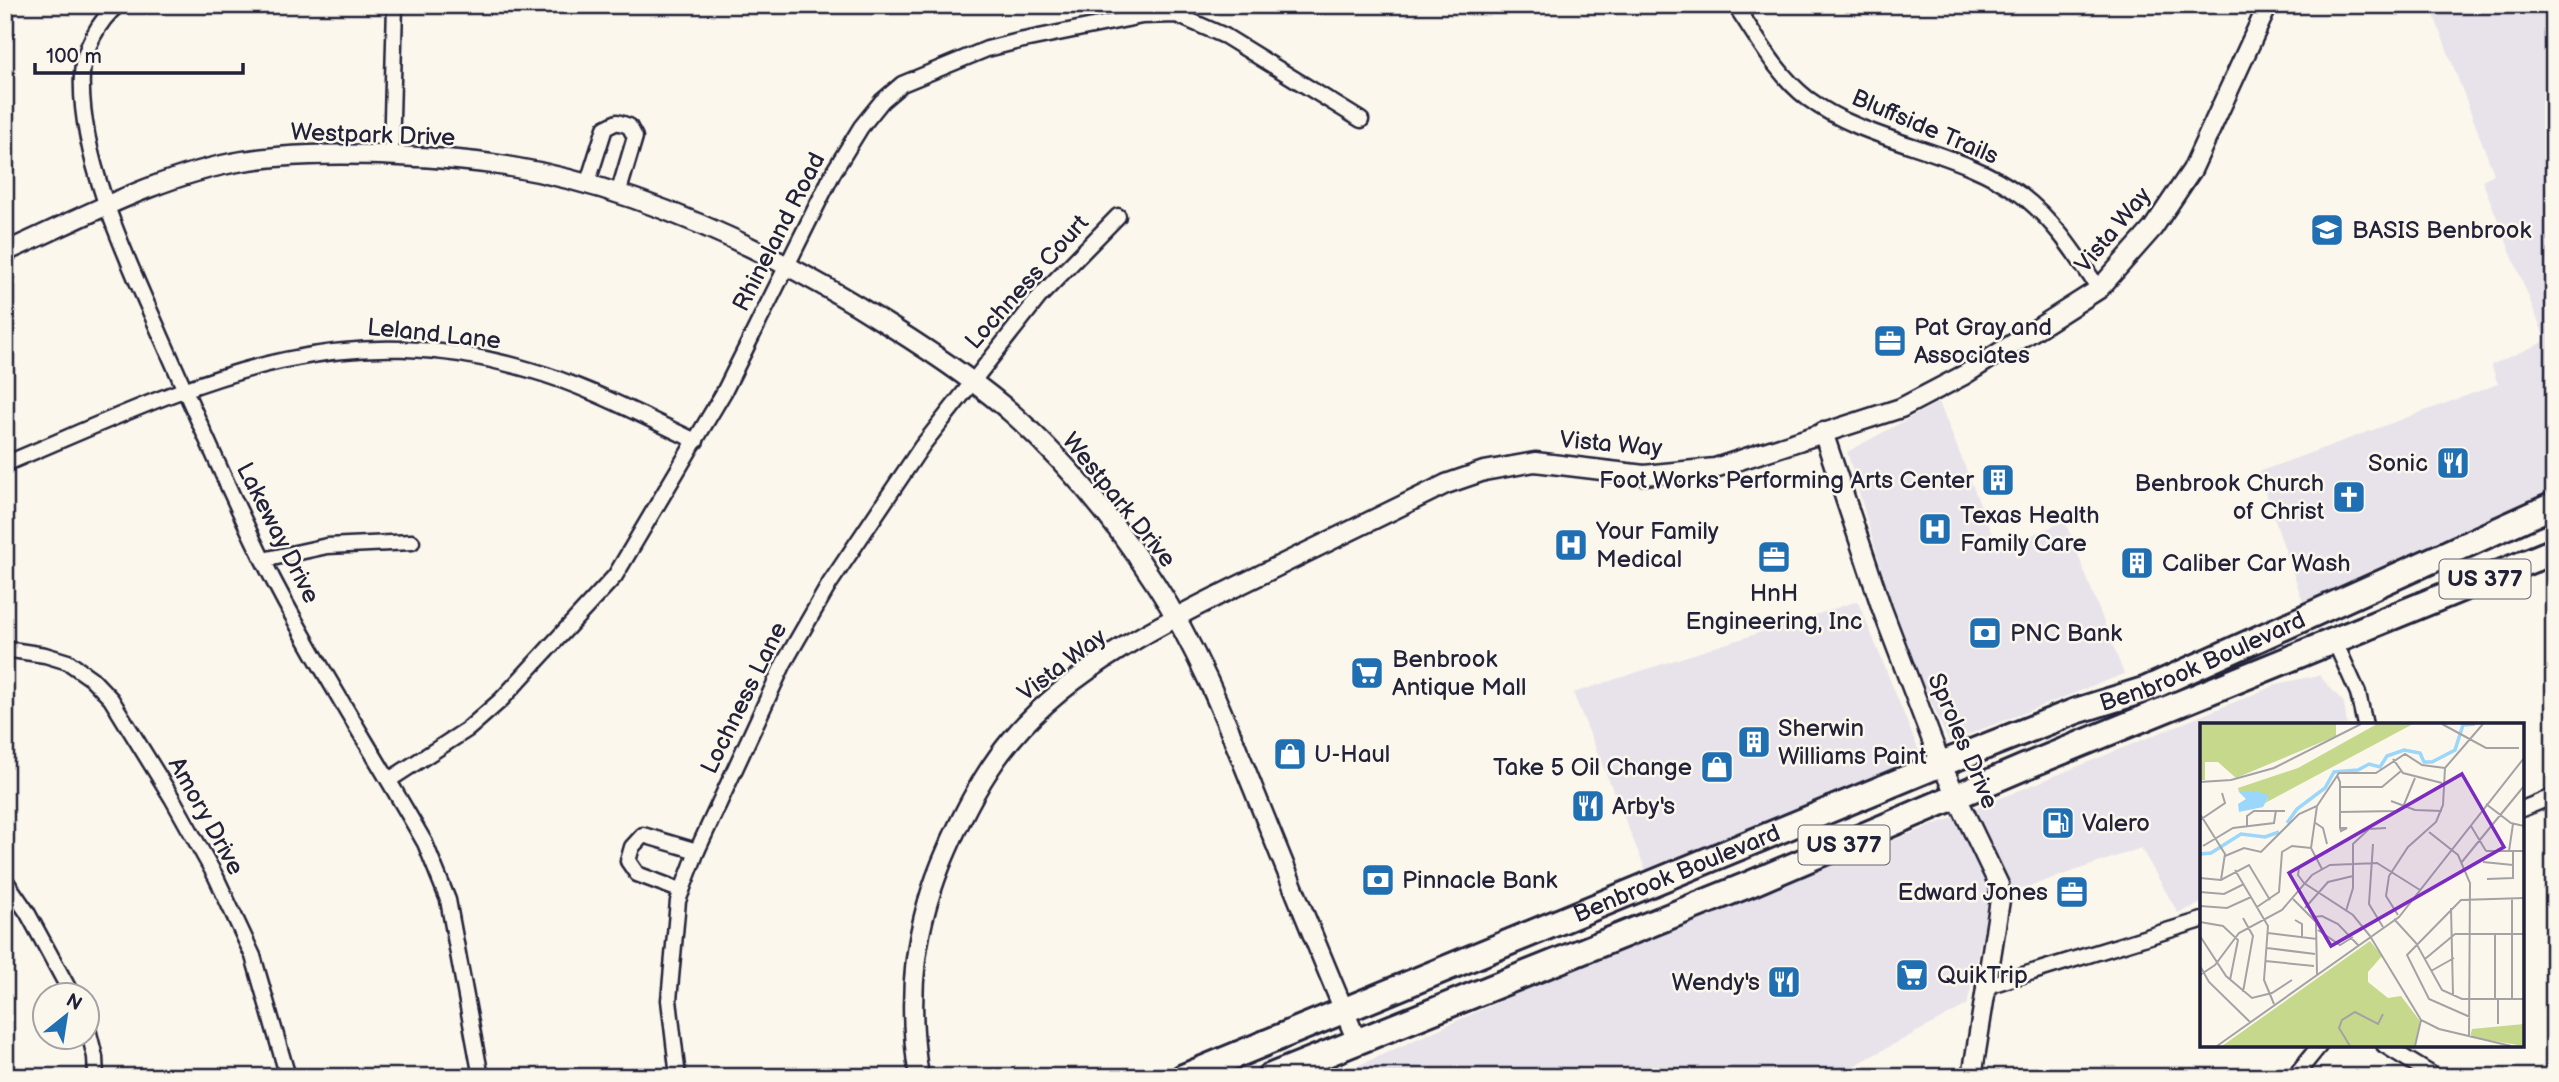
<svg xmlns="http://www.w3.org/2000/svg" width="2559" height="1082" viewBox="0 0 2559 1082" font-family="'Balsamiq Sans',sans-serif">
	<rect width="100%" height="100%" fill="#fbf7ec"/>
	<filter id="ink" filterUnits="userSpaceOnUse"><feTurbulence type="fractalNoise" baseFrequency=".0143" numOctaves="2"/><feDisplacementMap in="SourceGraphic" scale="14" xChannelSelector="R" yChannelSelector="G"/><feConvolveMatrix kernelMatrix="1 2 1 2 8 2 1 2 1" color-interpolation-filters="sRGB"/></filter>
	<g filter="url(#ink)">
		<g fill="#e8e3ea">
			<path d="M2430 5H2554V489L2303 602 2258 472 2498 384 2491 365 2546 341 2482 180 2494 174Z"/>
			<path d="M1939 402 1998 549 2065 521 2124 674 1949 742 1901 635 1847 452Z"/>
			<path d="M1858 601 1921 756 1646 871 1573 693Z"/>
			<path d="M2319 675 2344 703 2347 725H2202V903L2178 913 2141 848 1990 900 1967 1005 1833 1077H1333L1668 925 1947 820 2281 683Z"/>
		</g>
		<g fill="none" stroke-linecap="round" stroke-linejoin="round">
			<defs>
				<g id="minor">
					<path d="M118 5C99 20 83 50 82 74 78 157 128 261 161 336 194 410 226 485 262 558 311 656 371 748 425 843L448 900 481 1077"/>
					<path d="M1735 5C1756 36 1777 75 1807 98 1870 145 1958 148 2021 195 2054 220 2076 255 2099 289"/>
					<path d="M391 156 395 5"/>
					<path d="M587 185 605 128 617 122 629 126 635 137 618 194"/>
					<path d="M5 464C186 388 328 310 530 370 587 386 642 416 696 441"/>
					<path d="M263 560 327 546 412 542"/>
					<path d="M2335 642 2358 693 2365 725"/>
					<path d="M5 649 45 655 68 662 92 679 111 699 172 798 216 877 253 956 288 1077"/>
					<path d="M389 780 468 729 501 700 615 576 724 392 834 171 861 127 882 101 902 84 987 49 1019 41 1142 16 1177 15 1225 36 1361 120"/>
					<path d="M2522 809 2554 796"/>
					<path d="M5 880 27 912 72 995"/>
					<path d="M682 891 637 874 628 861 632 847 643 835 697 851"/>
					<path d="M1984 987 2202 920"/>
					<path d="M88 1029 95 1057 96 1077"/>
					<path d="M2384 1045 2436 1077"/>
					<path d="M678 1077 669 1000 678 901 697 851 784 663 830 583 922 446 1040 296 1118 216"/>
					<path d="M2294 1077 2320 1045"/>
				</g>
				<g id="tertiary">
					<path d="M5 252C82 218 159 175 243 161 287 154 333 154 379 155 421 157 464 159 506 166 642 188 774 252 890 326 933 353 977 382 1015 416 1068 464 1116 523 1155 583 1197 647 1225 718 1253 788 1287 872 1321 957 1357 1041"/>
					<path d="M1823 432 1882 609 1941 764 1999 885 2000 900 1972 1077"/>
					<path d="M919 1077C906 996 914 924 947 850 964 811 984 772 1011 740 1071 667 1173 617 1256 577 1319 546 1383 515 1446 484L1484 471 1535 462 1644 475 1715 468 1901 408 1964 375 2099 289 2153 228 2192 170 2268 5"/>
				</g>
				<g id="trunk">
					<path id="s1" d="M1183 1077 1941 764 2076 711 2147 689 2554 505"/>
					<path d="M1269 1077 1750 884 2034 763 2554 551"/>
				</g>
			</defs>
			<use href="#minor" stroke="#22223b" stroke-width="19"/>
			<use href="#tertiary" stroke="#22223b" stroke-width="23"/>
			<use href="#trunk" stroke="#22223b" stroke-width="30"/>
			<use href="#minor" stroke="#fbf7ec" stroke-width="14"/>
			<use href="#tertiary" stroke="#fbf7ec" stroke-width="18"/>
			<use href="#trunk" stroke="#fbf7ec" stroke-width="24"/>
		</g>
	</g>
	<defs>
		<symbol id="school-square" viewBox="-11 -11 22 22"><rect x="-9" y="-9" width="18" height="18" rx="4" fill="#1f6fb2" stroke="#fbf7ec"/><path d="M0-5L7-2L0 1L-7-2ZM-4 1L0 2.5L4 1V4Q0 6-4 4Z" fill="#fff"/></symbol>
		<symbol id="office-square" viewBox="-11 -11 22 22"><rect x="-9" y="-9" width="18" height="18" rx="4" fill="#1f6fb2" stroke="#fbf7ec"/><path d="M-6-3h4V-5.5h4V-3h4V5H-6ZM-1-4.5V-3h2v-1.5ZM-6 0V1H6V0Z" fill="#fff"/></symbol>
		<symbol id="restaurant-square" viewBox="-11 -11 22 22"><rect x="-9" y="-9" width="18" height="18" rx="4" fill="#1f6fb2" stroke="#fbf7ec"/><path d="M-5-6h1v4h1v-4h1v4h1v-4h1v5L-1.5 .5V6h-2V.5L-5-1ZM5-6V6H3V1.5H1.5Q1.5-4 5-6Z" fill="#fff"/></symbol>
		<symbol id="building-square" viewBox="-11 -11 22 22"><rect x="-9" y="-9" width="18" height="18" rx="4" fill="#1f6fb2" stroke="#fbf7ec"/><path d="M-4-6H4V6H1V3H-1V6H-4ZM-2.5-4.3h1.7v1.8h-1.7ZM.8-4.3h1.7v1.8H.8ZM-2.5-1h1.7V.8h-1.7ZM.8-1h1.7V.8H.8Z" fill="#fff"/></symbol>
		<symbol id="church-square" viewBox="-11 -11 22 22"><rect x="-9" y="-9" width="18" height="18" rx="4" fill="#1f6fb2" stroke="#fbf7ec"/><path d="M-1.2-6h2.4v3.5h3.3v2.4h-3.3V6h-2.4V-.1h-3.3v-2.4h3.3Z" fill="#fff"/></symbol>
		<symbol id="hospital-square" viewBox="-11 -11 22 22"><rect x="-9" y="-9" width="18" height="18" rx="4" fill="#1f6fb2" stroke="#fbf7ec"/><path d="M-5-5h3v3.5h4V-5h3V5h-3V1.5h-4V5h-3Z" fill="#fff"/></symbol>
		<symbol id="bank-square" viewBox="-11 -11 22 22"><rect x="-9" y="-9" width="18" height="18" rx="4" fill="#1f6fb2" stroke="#fbf7ec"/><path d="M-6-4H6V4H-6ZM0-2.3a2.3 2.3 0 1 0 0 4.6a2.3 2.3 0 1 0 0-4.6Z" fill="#fff"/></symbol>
		<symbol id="supermarket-square" viewBox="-11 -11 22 22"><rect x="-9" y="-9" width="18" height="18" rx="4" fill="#1f6fb2" stroke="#fbf7ec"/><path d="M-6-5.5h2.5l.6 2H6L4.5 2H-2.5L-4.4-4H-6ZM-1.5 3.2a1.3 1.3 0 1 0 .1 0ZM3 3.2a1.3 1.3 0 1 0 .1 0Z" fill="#fff"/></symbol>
		<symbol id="shop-square" viewBox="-11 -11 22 22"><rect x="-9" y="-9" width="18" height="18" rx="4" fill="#1f6fb2" stroke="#fbf7ec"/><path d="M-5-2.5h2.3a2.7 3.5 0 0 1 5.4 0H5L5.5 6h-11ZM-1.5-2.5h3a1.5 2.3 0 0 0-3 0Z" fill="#fff"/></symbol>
		<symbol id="fuel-square" viewBox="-11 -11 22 22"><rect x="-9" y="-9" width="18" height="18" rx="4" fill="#1f6fb2" stroke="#fbf7ec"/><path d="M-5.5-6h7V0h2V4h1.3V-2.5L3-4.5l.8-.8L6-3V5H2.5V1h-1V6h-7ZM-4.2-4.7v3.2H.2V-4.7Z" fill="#fff"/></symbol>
	</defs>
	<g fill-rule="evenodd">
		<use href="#school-square" x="2308" y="211" width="38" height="38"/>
		<use href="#office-square" x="1871" y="322" width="38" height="38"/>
		<use href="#restaurant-square" x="2434" y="444" width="38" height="38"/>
		<use href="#building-square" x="1979" y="461" width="38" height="38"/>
		<use href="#church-square" x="2330" y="478" width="38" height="38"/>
		<use href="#hospital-square" x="1916" y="510" width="38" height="38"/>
		<use href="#hospital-square" x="1552" y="526" width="38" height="38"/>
		<use href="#office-square" x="1755" y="538" width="38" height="38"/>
		<use href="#building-square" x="2118" y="544" width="38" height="38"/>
		<use href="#bank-square" x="1966" y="614" width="38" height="38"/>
		<use href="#supermarket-square" x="1348" y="654" width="38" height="38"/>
		<use href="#building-square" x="1735" y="723" width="38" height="38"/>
		<use href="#shop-square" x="1271" y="735" width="38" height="38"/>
		<use href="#shop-square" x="1698" y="748" width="38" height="38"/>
		<use href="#restaurant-square" x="1569" y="787" width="38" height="38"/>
		<use href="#fuel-square" x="2039" y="804" width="38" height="38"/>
		<use href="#bank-square" x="1359" y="861" width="38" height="38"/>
		<use href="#office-square" x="2053" y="873" width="38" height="38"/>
		<use href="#supermarket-square" x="1893" y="956" width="38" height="38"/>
		<use href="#restaurant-square" x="1765" y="963" width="38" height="38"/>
	</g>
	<g text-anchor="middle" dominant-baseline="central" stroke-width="5" stroke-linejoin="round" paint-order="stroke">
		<g fill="#fbf7ec" stroke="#636270" stroke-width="2">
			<rect x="2439.5" y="559.5" width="91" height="39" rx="5"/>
			<rect x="1798.5" y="825.5" width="91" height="39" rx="5"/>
		</g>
		<g font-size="23" font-weight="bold" fill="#22223b">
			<text x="2485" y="579">US 377</text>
			<text x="1844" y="845">US 377</text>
		</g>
		<g font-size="24" fill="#22223b" stroke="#fbf7ec">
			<text transform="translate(1925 127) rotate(23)">Bluffside Trails</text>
			<text transform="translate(373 135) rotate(2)">Westpark Drive</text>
			<text transform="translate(2113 230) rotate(-50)">Vista Way</text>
			<text transform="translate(779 232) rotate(-63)">Rhineland Road</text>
			<text transform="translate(1027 282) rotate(-48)">Lochness Court</text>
			<text transform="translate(434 334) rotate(6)">Leland Lane</text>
			<text transform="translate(1611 444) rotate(5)">Vista Way</text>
			<text transform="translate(1119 500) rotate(51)">Westpark Drive</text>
			<text transform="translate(278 533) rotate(63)">Lakeway Drive</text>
			<text stroke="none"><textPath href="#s1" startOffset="1101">Benbrook Boulevard</textPath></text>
			<text transform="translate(1062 665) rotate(-37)">Vista Way</text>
			<text transform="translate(744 698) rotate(-64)">Lochness Lane</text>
			<text transform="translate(1963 741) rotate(67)">Sproles Drive</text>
			<text transform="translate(206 816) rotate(61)">Amory Drive</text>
			<text stroke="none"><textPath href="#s1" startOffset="534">Benbrook Boulevard</textPath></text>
		</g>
		<g font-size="24" fill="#22223b" stroke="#fbf7ec" text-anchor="start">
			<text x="2352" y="230">BASIS Benbrook</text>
			<text x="1914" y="327">Pat Gray and<tspan x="1914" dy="28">Associates</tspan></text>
			<text x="2428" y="463" text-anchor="end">Sonic</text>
			<text x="1974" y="480" text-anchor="end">Foot Works Performing Arts Center</text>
			<text x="2324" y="483" text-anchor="end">Benbrook Church<tspan x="2324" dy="28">of Christ</tspan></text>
			<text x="1960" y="515">Texas Health<tspan x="1960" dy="28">Family Care</tspan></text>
			<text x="1596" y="531">Your Family<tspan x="1596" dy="28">Medical</tspan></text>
			<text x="2162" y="563">Caliber Car Wash</text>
			<text x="1774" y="593" text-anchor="middle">HnH<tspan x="1774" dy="28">Engineering, Inc</tspan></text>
			<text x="2010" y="633">PNC Bank</text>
			<text x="1392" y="659">Benbrook<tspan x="1392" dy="28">Antique Mall</tspan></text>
			<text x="1778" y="728">Sherwin<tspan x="1778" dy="28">Williams Paint</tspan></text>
			<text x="1314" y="754">U-Haul</text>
			<text x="1692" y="767" text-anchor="end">Take 5 Oil Change</text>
			<text x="1612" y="806">Arby's</text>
			<text x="2082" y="823">Valero</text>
			<text x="1402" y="880">Pinnacle Bank</text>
			<text x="2048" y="892" text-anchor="end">Edward Jones</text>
			<text x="1937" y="975">QuikTrip</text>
			<text x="1760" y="982" text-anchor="end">Wendy's</text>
		</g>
	</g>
	<g transform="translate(2200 723)">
		<rect width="324" height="324" fill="#fbf7ec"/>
		<path d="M0 1H136V13L36 55 18 39H5V57H0ZM177 1H213L65 80 68 75 39 69 38 65 98 45ZM170 218 182 233 168 249V259L188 275 201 273 220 298 215 323H22ZM324 301V323L270 314 272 306Z" fill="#c5d88c"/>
		<path d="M57 68 69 73 63 84 39 89 38 81 46 76 39 69Z" fill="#9bd6fb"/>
		<path fill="none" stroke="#9bd6fb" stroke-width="3.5" d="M87 100 97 86 125 65 134 49 158 47 169 41 180 44 187 33 204 27 220 30 224 39H232L255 27 263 2 275 1M0 131 11 130 41 111 65 114 79 109"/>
		<path fill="none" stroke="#a4a2a5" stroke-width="2" d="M242 1 286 25H319M193 36 203 50 242 60M137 52 140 59V105L141 108 147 105H140M0 59 31 57 74 45 161 1M140 64H182L201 48M191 78 215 87 242 88M286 81 311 100 324 103M117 83 111 125 122 146M140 89 196 88 203 84 215 55M0 91 25 131 21 157M0 97 25 80 22 70M114 99 123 105 127 121M271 103 286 128M47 105V93L54 88H85M229 109 258 132 270 160 269 313M173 121 169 181 183 204M3 123 33 105 74 100 76 87M286 128H324M309 128 313 101M25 133 44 125 61 129 99 91 117 83 139 50H176L205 31 222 42 245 45M283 139 313 142M261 140 324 63M99 144 98 152 104 160 153 192 170 213M35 147 68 203 64 257 74 281M0 155 21 157 49 142 70 177M287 156 313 155V128M0 169 24 171 44 161M93 176 116 199 117 251M0 183 27 185 51 174M57 184 79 169 82 129 92 123 111 125M105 185 128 159 153 153M251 185 253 272M146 188 153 165V121L169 106 186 105M198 192 186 173 189 153 208 124 236 99 243 82 245 45 283 1M114 194 122 193 138 201 158 222M43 195 53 213 43 269M194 196 216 220 242 267 262 276H324M95 197 102 201V214M0 199 23 203 38 217 30 257M118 207 140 222 153 214M68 210 117 216M295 211V277M0 213 26 253 52 275 72 270 92 257M170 213 221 297 239 306 311 323M67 225 115 231M225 236 255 211H324M65 238 114 243M0 243 9 259 50 299M231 248 254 235M0 252 15 242 39 210 82 187 112 152 130 142 177 140 220 167M298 277V301M312 277V175M270 294 229 276 207 232 261 177 324 175M17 323 199 194 324 35M150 323 139 305 142 297 155 289 178 301 183 291M215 323 221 297"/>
		<path fill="#7b2cbf" fill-opacity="0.15" stroke="#7b2cbf" stroke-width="3.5" d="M262 51 304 124 131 223 89 150Z"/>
		<rect width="324" height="324" fill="none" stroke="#22223b" stroke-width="3.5"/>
	</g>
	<rect width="2559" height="1082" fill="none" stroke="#fbf7ec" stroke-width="28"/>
	<rect x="14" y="14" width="2531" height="1054" fill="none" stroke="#22223b" stroke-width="2.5" filter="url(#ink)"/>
	<g transform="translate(66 1016) rotate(30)"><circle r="33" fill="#fbf7ec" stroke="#a4a2a5" stroke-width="2"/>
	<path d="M0-5L12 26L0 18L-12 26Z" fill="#1f6fb2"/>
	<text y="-10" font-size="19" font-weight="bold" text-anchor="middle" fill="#22223b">N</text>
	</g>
	<path d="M35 63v10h208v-10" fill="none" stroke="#22223b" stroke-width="3.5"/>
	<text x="46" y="63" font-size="21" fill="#22223b" stroke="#fbf7ec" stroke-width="5" paint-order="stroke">100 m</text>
</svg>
